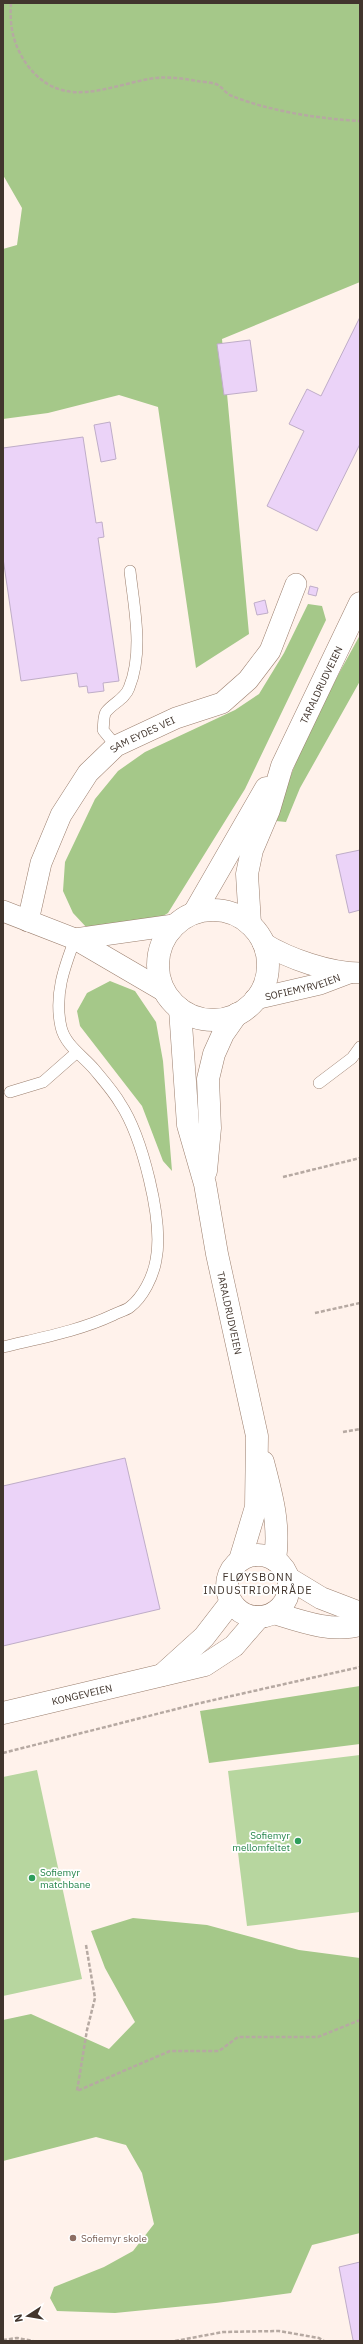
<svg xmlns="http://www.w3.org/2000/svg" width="363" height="2344" viewBox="0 0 363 2344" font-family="'IBM Plex Sans',sans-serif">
	<rect width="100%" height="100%" fill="#fff2eb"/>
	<g fill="#b7d69f">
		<path d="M360 1755V1912L247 1926 228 1771Z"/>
		<path d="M37 1770 82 1979 3 1996V1777Z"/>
	</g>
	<g fill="#a5c889">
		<path d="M3 3H360V282L222 339 249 634 196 668 158 407 119 395 48 413 3 419V249L17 245 22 208 3 175Z"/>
		<path d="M308 604 322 606 326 620 245 789 168 913 138 932 88 929 73 913 63 891 65 862 95 799 118 771 145 752 235 710 259 694 284 653Z"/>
		<path d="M360 635V681L300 788 286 822 276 821C294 754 327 695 360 635Z"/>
		<path d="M110 981 135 991 156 1022 163 1061 172 1171 163 1161 142 1106 80 1026 77 1011 87 993Z"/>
		<path d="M360 1686V1744L209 1763 200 1711Z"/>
		<path d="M133 1918 207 1925 299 1950 360 1958V2233L312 2245 291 2293 216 2303 115 2313 57 2311 50 2298 54 2287 104 2267 133 2251 154 2224 142 2173 126 2145 96 2137 3 2161V2020L31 2014 109 2049 135 2022 105 1968 91 1931Z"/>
	</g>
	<g fill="#ebd3f8" stroke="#bfadc8">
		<path d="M360 317V444L317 531 267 506 304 431 289 424 307 389 321 396Z"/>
		<path d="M250 340 257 391 224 395 217 344Z"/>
		<path d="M110 422 116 459 101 462 94 425Z"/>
		<path d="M83 437 96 523 102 522 104 537 98 538 119 681 103 683 104 691 88 693 87 686 79 687 77 673 21 681 3 558V448Z"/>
		<path d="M310 586 318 588 316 596 308 594Z"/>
		<path d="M265 600 268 613 257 615 254 603Z"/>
		<path d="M360 850V910L349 913 336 855Z"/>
		<path d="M125 1458 160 1609 3 1646V1486Z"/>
		<path d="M360 2262V2341H355L353 2340 339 2267Z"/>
	</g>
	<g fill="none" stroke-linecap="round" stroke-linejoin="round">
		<defs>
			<g id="service">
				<path d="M116 746 103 730C104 725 103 716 106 712 113 703 125 699 129 688 144 652 134 608 130 571"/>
				<path d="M319 1083 352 1058 360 1047"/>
				<path d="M10 1092 43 1082 76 1053"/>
				<path d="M3 1347C40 1338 79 1331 113 1315 118 1312 125 1311 130 1307 143 1297 153 1277 156 1260 164 1221 142 1136 120 1103 113 1091 103 1080 94 1069 83 1056 65 1045 61 1027 54 995 64 968 75 939"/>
			</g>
			<g id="minor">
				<path d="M3 911 75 939 164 991"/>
				<path id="s1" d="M28 921 41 863 61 815 88 773 116 746 176 718 222 703 248 680 270 651 296 584"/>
				<path d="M75 939 174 925"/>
				<path d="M263 943C289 959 330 973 360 973"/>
				<path id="s2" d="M255 999 320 984 349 973"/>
			</g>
			<g id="secondary">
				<circle cx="213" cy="965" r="55"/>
				<path d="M194 913 266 788"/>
				<path id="s3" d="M250 924 247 874 252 850 269 810 282 766 360 603"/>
				<path id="s4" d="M180 1009 188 1125 205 1184 217 1254 257 1436 256 1507 240 1560"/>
				<path d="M206 1171 210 1128 208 1079 214 1054 223 1034 237 1014"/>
				<path d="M263 1462C272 1496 280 1525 275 1560"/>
				<circle cx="258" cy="1586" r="31"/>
				<path d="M288 1578 321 1598 360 1613"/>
				<path d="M274 1613C300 1621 332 1633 360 1625"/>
				<path d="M162 1675 204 1637 231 1602"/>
				<path id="s5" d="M3 1713 205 1665 234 1646 259 1617"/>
			</g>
		</defs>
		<use href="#service" stroke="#9b7f6e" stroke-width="12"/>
		<use href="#minor" stroke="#9b7f6e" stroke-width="22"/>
		<use href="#secondary" stroke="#9b7f6e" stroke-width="23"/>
		<g stroke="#b6a9a2" stroke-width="2.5" stroke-dasharray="4 2" stroke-linecap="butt">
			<path d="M11 3C9 27 14 47 28 66 62 110 105 87 149 79 165 76 181 78 197 81 203 82 212 82 218 85 223 88 226 94 232 96 269 111 320 119 360 121"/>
			<path d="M283 1177 360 1158"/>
			<path d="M315 1313 360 1303"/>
			<path d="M343 1432 360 1429"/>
			<path d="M3 1753 196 1704 360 1667"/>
			<path d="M86 1945 95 1998 87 2030 77 2091 170 2051H219L238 2037H318L360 2020"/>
			<path d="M3 2340 17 2338 33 2341"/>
			<path d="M175 2341 223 2332 279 2331 319 2338 324 2341"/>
		</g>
		<use href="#service" stroke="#fff" stroke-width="11"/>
		<use href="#minor" stroke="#fff" stroke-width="21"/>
		<use href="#secondary" stroke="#fff" stroke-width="22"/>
	</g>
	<g fill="#2e9e5b" stroke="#fff" stroke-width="1.5">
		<circle cx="298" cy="1841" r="4"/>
		<circle cx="32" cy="1878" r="4"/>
	</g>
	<circle fill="#8d6e63" stroke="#fff" stroke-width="1.5" cx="73" cy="2238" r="4"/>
	<g text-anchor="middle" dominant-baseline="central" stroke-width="3.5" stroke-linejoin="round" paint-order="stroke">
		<g font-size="10" fill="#41352d" stroke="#fff">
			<text stroke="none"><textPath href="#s3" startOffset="254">TARALDRUDVEIEN</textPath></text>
			<text stroke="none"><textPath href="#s1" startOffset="229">SAM EYDES VEI</textPath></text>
			<text stroke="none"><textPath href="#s2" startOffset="49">SOFIEMYRVEIEN</textPath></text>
			<text stroke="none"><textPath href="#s4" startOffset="309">TARALDRUDVEIEN</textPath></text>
			<text stroke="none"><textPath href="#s5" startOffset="81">KONGEVEIEN</textPath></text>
		</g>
		<g font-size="10" fill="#27864d" stroke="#fff" text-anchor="end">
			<text x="290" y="1835">Sofiemyr<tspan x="290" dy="12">mellomfeltet</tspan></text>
			<text x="40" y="1872" text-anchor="start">Sofiemyr<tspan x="40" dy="12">matchbane</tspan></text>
		</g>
		<g font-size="10" fill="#785e54" stroke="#fff" text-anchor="start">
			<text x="81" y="2238">Sofiemyr skole</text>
		</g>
		<g font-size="11" letter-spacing="1" fill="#41352d" stroke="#fff">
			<text x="258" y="1577">FLØYSBONN<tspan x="258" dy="13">INDUSTRIOMRÅDE</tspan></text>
		</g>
	</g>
	<rect width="363" height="2344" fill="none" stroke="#41352d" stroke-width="8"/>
	<g transform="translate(28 2316) rotate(258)" stroke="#ffffff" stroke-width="3" paint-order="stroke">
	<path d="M0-3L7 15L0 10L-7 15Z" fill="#41352d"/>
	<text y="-6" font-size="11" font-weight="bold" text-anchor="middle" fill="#41352d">N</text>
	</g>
</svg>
